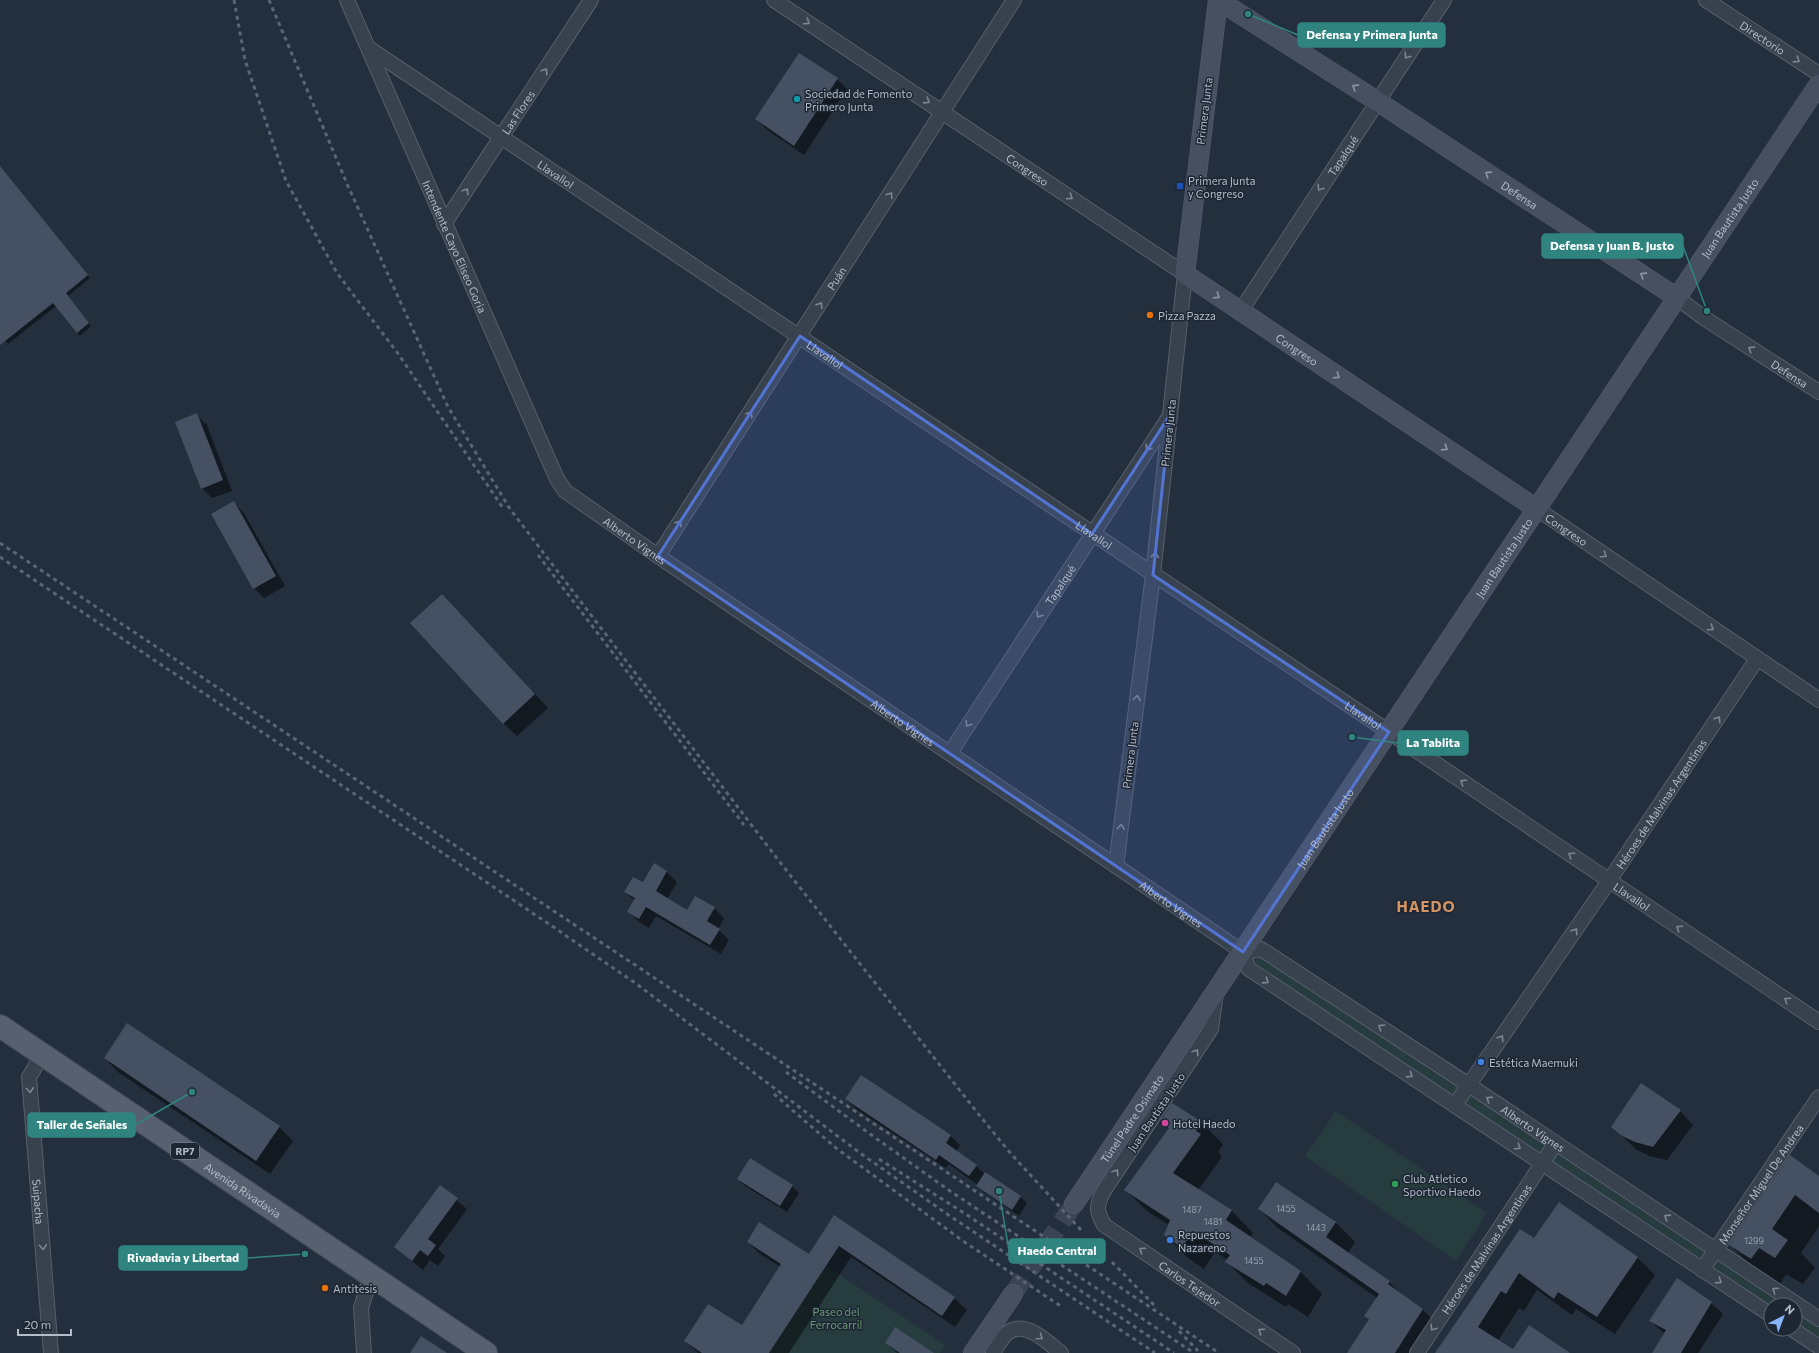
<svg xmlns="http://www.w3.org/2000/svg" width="1819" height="1353" viewBox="0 0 1819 1353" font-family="Commissioner,sans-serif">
	<rect width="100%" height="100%" fill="#242f3e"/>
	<g fill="#263c3f">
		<path d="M1259 957H1264L1787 1305H1771V1309L1258 966 1256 963V959Z"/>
		<path d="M1336 1111 1487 1213 1456 1261 1305 1156Z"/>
		<path d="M826 1266 945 1345 940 1353H769Z"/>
		<path d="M1795 1311 1819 1327V1341L1795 1325Z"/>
	</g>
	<g fill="#0007">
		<path d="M837 79 847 89 804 155 766 129 756 119Z"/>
		<path d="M0 167 90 278 68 296 91 326 80 336 56 306 8 344 0 334Z"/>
		<path d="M197 415 207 425 232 491 212 498 202 488Z"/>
		<path d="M234 503 244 513 285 586 264 598 254 588Z"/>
		<path d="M442 595 548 708 517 736 503 723Z"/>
		<path d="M667 872 677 882 667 899 688 911 714 908 724 918 718 929 729 940 721 954 656 916 649 928 639 922 629 912 635 901 625 892Z"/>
		<path d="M127 1025 279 1127 293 1141 270 1174 118 1072 105 1058Z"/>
		<path d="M862 1077 951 1136 960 1145 956 1152 976 1166 985 1174 1021 1197 1027 1203 1019 1216 984 1192 977 1186 978 1185 949 1164 946 1168 856 1109 846 1099Z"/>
		<path d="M1680 1111 1693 1125 1667 1160 1649 1156 1637 1150 1612 1127Z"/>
		<path d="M1161 1122H1201L1223 1144 1218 1152 1222 1157 1198 1190 1232 1211 1253 1233 1250 1238 1301 1272 1322 1294 1308 1317 1288 1304 1286 1307 1248 1283 1226 1261 1228 1260 1215 1252 1204 1269 1187 1257 1165 1235 1169 1225 1147 1211 1126 1190 1169 1129Z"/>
		<path d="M751 1160 792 1186 799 1193 787 1212 745 1186 738 1179Z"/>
		<path d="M1819 1176V1226L1801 1253 1815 1268 1803 1284 1786 1274 1779 1286 1757 1272 1730 1245Z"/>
		<path d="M440 1186 467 1209 438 1249 445 1256 438 1266 430 1260 423 1270 395 1247Z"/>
		<path d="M1259 1209 1336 1223 1355 1242 1348 1253 1389 1282 1405 1297 1423 1310 1442 1329 1426 1353H1349L1369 1319 1377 1298 1278 1228Z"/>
		<path d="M835 1217 954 1298 967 1310 955 1327 851 1257 789 1353H698L685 1341 742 1327 781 1267 760 1254 748 1242 809 1256Z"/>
		<path d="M1534 1240 1637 1257 1655 1275 1615 1334 1576 1309 1572 1315 1537 1290 1524 1311 1519 1308 1498 1341 1513 1350 1568 1353H1436Z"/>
		<path d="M1711 1303 1723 1314 1698 1353H1658L1665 1334 1650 1321Z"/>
		<path d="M886 1343 930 1353H897Z"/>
	</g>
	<g fill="#455162">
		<path d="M799 53 838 78 794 146 755 119Z"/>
		<path d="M0 166 88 275 66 293 89 323 77 333 53 303 0 345Z"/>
		<path d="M197 413 223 480 201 489 175 422Z"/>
		<path d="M234 501 276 576 253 589 211 514Z"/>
		<path d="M442 594 535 694 503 724 410 623Z"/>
		<path d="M654 863 667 871 656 891 687 910 695 896 715 907 707 921 720 929 710 945 646 907 639 919 627 912 635 898 624 892 633 877 643 882Z"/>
		<path d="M127 1023 280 1126 256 1161 104 1058Z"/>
		<path d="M861 1075 951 1135 946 1143 977 1165 969 1176 939 1155 936 1160 845 1099Z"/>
		<path d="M1641 1083 1681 1110 1653 1147 1635 1142 1622 1136 1611 1127Z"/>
		<path d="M1172 1103 1202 1122 1196 1131 1201 1134 1173 1173 1232 1210 1226 1220 1301 1271 1286 1296 1266 1283 1264 1286 1225 1262 1230 1255 1193 1231 1182 1248 1164 1235 1170 1220 1124 1190 1169 1128 1160 1122Z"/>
		<path d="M1790 1155 1819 1176V1213L1795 1195 1772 1229 1788 1240 1775 1258 1759 1248 1751 1259 1729 1245Z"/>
		<path d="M750 1158 793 1185 780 1206 737 1179Z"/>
		<path d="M985 1172 1021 1196 1012 1210 976 1186Z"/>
		<path d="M1276 1182 1336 1222 1326 1237 1390 1281 1388 1284 1423 1309 1395 1353H1347L1369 1319 1364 1316 1379 1294 1258 1209Z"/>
		<path d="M440 1185 458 1198 428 1239 436 1245 428 1256 420 1250 412 1261 394 1247Z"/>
		<path d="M1559 1202 1638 1257 1597 1317 1558 1292 1554 1299 1519 1273 1506 1294 1501 1291 1478 1327 1513 1349 1529 1325 1570 1353H1435L1520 1229 1534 1238Z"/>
		<path d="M834 1215 955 1297 942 1316 839 1246 769 1353H702L684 1341 708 1304 742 1325 781 1264 747 1242 759 1222 809 1254Z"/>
		<path d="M1677 1278 1712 1302 1681 1353H1652L1666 1330 1649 1321Z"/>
		<path d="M895 1327 934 1353H900L885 1343Z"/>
		<path d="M421 1336 447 1353H410Z"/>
	</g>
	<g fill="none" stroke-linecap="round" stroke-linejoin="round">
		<path stroke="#3a4453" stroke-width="19" stroke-dasharray="19 10" stroke-linecap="butt" d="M1013 1294 1074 1204"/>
		<defs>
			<g id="street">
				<path id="s1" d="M347 0 557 479 565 491 658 556 1243 952 1249 969 1771 1315"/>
				<path id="s2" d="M774 0 1185 274 1153 575 1116 866"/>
				<path id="s3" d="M1706 0 1819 74"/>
				<path id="s4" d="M370 49 1389 732 1819 1022"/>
				<path id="s5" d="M444 224 591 0"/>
				<path id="s6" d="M1676 297 1704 318 1819 392"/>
				<path id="s7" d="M1240 312 1444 0"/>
				<path id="s8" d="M1537 509 1819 700"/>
				<path id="s9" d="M658 556 1014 0"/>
				<path id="s10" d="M950 753 1169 417"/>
				<path id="s11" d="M1243 952 1261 949 1469 1085 1819 1319"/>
				<path id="s12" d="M1216 993 1211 1029 1103 1192C1096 1207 1096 1210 1104 1225L1293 1353"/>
				<path id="s13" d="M43 1054 29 1077 51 1353"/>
				<path id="s14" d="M1455 1105 1609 881 1757 659"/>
				<path id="s15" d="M1702 1270 1819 1097"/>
				<path d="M1792 1329 1819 1347"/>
				<path d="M364 1353 361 1308 371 1276"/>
				<path d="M993 1353C997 1347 1001 1339 1006 1334 1024 1318 1047 1342 1061 1353"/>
				<path id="s16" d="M1417 1353 1555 1144"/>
			</g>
			<g id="secondary">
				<path id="s17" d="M1218 0 1185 274 1537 509"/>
				<path id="s18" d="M1218 0 1377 101 1676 297"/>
				<path id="s19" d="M1074 1204C1324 832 1568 456 1819 84"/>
				<path d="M973 1353 1013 1294"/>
			</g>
			<g id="primary">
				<path id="s20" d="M0 1026 486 1353"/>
			</g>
		</defs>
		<use href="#street" stroke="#565f6c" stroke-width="16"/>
		<use href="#secondary" stroke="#565f6c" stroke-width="20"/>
		<use href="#primary" stroke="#414a57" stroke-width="24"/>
		<use href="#street" stroke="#38414e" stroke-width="14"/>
		<use href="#secondary" stroke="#465061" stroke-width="19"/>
		<use href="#primary" stroke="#56606e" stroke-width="22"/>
		<g stroke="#5a6575" stroke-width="3" stroke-dasharray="4 4" stroke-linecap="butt">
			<path d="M234 0 245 60 286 181 337 273 399 355 503 508"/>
			<path d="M269 0 348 186 448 407 510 509 779 861 980 1116 1012 1155 1081 1230"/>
			<path d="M0 543 1219 1353"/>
			<path d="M538 555 744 825"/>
			<path d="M0 557 546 922 638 985 860 1153 947 1214 1155 1353"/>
			<path d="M786 1072 870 1134 950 1191 1194 1353"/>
			<path d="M774 1094 836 1148 963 1241 1062 1307"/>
			<path d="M879 1159 964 1213 1174 1353"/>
			<path d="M1112 1262 1157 1308"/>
			<path d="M1179 1331 1198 1351"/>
		</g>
	</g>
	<defs><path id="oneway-chevron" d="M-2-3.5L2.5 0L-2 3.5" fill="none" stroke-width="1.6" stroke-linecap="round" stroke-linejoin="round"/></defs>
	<g stroke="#7c8592">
		<use href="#oneway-chevron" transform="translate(807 22) rotate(34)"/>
		<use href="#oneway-chevron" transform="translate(1407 56) rotate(123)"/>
		<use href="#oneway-chevron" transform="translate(1797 60) rotate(33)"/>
		<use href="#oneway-chevron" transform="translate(545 71) rotate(-57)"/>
		<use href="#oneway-chevron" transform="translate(927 101) rotate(33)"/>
		<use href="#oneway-chevron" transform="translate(1320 188) rotate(123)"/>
		<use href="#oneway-chevron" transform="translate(466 191) rotate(-57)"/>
		<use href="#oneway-chevron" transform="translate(890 195) rotate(-58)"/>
		<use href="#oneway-chevron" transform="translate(1070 197) rotate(34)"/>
		<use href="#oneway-chevron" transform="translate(820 305) rotate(-58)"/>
		<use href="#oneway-chevron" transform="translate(1751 349) rotate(-147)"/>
		<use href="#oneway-chevron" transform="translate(750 414) rotate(-57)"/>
		<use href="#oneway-chevron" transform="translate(1148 448) rotate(123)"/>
		<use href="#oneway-chevron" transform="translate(679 523) rotate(-57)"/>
		<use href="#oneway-chevron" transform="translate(1155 555) rotate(-84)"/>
		<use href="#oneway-chevron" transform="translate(1604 555) rotate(34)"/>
		<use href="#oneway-chevron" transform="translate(1039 615) rotate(123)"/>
		<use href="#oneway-chevron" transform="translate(1711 628) rotate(34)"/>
		<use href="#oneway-chevron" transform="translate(1137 698) rotate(-83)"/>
		<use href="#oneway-chevron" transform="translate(1718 719) rotate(-56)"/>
		<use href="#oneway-chevron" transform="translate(968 724) rotate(123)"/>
		<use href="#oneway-chevron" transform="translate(1463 782) rotate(-146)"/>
		<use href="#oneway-chevron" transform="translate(1121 827) rotate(-83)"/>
		<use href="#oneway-chevron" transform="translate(1571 855) rotate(-146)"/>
		<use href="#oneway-chevron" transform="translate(1679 928) rotate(-146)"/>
		<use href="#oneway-chevron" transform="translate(1575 931) rotate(-56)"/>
		<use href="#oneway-chevron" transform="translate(1266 981) rotate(33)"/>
		<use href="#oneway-chevron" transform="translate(1787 1000) rotate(-146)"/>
		<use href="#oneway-chevron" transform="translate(1381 1027) rotate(-147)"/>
		<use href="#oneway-chevron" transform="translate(1501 1038) rotate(-56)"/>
		<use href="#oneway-chevron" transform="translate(1196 1052) rotate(-56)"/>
		<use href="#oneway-chevron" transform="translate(1410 1075) rotate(33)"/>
		<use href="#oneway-chevron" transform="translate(30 1090) rotate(86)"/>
		<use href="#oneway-chevron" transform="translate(1489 1099) rotate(-146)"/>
		<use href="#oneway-chevron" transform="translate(1518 1147) rotate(34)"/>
		<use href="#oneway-chevron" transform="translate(1116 1172) rotate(-56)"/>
		<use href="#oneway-chevron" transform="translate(1667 1217) rotate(-147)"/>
		<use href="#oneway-chevron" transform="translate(43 1247) rotate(86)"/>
		<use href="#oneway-chevron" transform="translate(1142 1250) rotate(-146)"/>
		<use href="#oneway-chevron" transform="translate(1719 1281) rotate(33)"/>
		<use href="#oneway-chevron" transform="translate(1775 1290) rotate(-146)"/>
		<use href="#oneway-chevron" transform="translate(1433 1328) rotate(123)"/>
		<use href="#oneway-chevron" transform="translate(1261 1331) rotate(-146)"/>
		<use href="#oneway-chevron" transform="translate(1040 1337) rotate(35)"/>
	</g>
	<g stroke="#8e96a5">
		<use href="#oneway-chevron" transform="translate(1355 87) rotate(-147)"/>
		<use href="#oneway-chevron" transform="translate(1488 174) rotate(-147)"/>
		<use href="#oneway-chevron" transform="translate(1643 275) rotate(-147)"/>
		<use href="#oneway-chevron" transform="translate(1217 296) rotate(34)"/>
		<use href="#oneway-chevron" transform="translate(1337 376) rotate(34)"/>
		<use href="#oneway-chevron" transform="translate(1445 448) rotate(34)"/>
	</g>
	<path fill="#5274d3" fill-opacity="0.2" stroke="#5274d3" stroke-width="3" stroke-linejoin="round" d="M800 336 1092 534 1170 415 1153 575 1389 732 1243 952 658 556Z"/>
	<circle fill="#0f9aa8" stroke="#1d2633" stroke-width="1.5" cx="797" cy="99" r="4"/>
	<rect fill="#1a4fb4" stroke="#1d2633" stroke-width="1.5" x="1176" y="182" width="8" height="8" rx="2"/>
	<g fill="#e8710a" stroke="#1d2633" stroke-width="1.5">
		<circle cx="1150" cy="315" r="4"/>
		<circle cx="325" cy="1288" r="4"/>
	</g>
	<g fill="#3f7fe0" stroke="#1d2633" stroke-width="1.5">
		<circle cx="1481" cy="1062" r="4"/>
		<circle cx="1170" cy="1240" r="4"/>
	</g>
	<circle fill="#d1479c" stroke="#1d2633" stroke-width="1.5" cx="1165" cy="1123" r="4"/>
	<circle fill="#2e9e5b" stroke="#1d2633" stroke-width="1.5" cx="1395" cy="1184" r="4"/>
	<g text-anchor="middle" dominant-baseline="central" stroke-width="3" stroke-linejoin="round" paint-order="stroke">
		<g font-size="9" fill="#98a1af">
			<text x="1286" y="1208">1455</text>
			<text x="1192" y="1209">1487</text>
			<text x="1213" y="1221">1481</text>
			<text x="1316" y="1227">1443</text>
			<text x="1754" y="1240">1299</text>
			<text x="1254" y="1260">1455</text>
		</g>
		<rect fill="#1d2633" stroke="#878f9c" stroke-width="1" x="171" y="1143" width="28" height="16" rx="3"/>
		<g font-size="10" font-weight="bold" fill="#b4bcc9">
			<text x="185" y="1151">RP7</text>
		</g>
		<g font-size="11" fill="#b4bcc9" stroke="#1d2633">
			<text stroke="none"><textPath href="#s3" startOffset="68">Directorio</textPath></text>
			<text transform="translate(1204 111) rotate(-83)">Primera Junta</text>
			<text stroke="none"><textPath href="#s5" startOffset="134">Las Flores</textPath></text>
			<text stroke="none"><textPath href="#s7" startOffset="187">Tapalqué</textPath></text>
			<text stroke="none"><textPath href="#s2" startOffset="305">Congreso</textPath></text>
			<text stroke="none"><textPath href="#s4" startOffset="224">Llavallol</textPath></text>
			<text stroke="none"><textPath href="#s18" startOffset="359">Defensa</textPath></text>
			<text stroke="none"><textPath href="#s19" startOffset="1184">Juan Bautista Justo</textPath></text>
			<text stroke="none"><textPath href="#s1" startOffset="269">Intendente Cayo Eliseo Goria</textPath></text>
			<text stroke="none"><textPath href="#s9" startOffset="330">Puán</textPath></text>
			<text stroke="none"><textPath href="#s17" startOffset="411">Congreso</textPath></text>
			<text stroke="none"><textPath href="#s4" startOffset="548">Llavallol</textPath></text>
			<text stroke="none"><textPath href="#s6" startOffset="137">Defensa</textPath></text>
			<text transform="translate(1168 433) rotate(-84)">Primera Junta</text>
			<text stroke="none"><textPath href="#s8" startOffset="36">Congreso</textPath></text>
			<text stroke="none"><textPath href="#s4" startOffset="872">Llavallol</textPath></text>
			<text stroke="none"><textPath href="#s1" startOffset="623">Alberto Vignes</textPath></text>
			<text stroke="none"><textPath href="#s19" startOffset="776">Juan Bautista Justo</textPath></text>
			<text stroke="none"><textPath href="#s10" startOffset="201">Tapalqué</textPath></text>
			<text stroke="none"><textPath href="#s4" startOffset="1196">Llavallol</textPath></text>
			<text stroke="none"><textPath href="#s1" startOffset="947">Alberto Vignes</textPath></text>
			<text transform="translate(1130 755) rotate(-83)">Primera Junta</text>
			<text stroke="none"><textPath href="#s14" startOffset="365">Héroes de Malvinas Argentinas</textPath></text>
			<text stroke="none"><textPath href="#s19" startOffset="452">Juan Bautista Justo</textPath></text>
			<text stroke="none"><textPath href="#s4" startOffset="1520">Llavallol</textPath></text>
			<text stroke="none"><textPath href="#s1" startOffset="1271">Alberto Vignes</textPath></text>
			<text transform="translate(1156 1112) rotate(-56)">Juan Bautista Justo</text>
			<text stroke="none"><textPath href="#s19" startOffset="103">Túnel Padre Osimato</textPath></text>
			<text stroke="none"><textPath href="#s11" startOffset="344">Alberto Vignes</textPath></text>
			<text stroke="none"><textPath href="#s15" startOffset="104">Monseñor Miguel De Andrea</textPath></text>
			<text stroke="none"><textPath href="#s20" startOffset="293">Avenida Rivadavia</textPath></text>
			<text stroke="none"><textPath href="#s13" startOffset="152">Suipacha</textPath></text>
			<text stroke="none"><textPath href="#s16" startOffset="125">Héroes de Malvinas Argentinas</textPath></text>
			<text stroke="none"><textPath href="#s12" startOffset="371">Carlos Tejedor</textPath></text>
		</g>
		<g font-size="11" fill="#b4bcc9" stroke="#1d2633" text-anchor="start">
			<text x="805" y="93">Sociedad de Fomento<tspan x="805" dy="13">Primero Junta</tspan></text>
			<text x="1188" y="180">Primera Junta<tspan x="1188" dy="13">y Congreso</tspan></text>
			<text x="1158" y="315">Pizza Pazza</text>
			<text x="1489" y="1062">Estética Maemuki</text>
			<text x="1173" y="1123">Hotel Haedo</text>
			<text x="1403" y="1178">Club Atletico<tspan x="1403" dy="13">Sportivo Haedo</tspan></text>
			<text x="1178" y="1234">Repuestos<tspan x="1178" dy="13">Nazareno</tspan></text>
			<text x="333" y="1288">Antitesis</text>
		</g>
		<g font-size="11" fill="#6b9a76" stroke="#1d2633">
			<text x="836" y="1311">Paseo del<tspan x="836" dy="13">Ferrocarril</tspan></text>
		</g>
		<g font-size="15" font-weight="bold" letter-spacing="1" fill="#d59563" stroke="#1d2633">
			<text x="1426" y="906">HAEDO</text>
		</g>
	</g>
	<path fill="none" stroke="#308480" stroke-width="1.5" d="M1248 14L1298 35M1707 311L1683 246M1352 737L1398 743M192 1092L135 1125M999 1191L1009 1251M305 1254L247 1258"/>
	<g fill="#308480" stroke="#1d2633" stroke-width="1.5">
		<circle cx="1248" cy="14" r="4"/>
		<circle cx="1707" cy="311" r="4"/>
		<circle cx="1352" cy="737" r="4"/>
		<circle cx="192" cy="1092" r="4"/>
		<circle cx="999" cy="1191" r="4"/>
		<circle cx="305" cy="1254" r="4"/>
	</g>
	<g fill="#308480" stroke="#308480" stroke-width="1.5">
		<rect x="1298" y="23" width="147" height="24" rx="4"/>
		<rect x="1542" y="234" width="141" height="24" rx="4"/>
		<rect x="1398" y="731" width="70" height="24" rx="4"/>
		<rect x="28" y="1113" width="107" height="24" rx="4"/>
		<rect x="1009" y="1239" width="96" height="24" rx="4"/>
		<rect x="119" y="1246" width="128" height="24" rx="4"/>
	</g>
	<g font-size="12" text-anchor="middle" font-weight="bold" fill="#fff">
		<text x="1372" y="39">Defensa y Primera Junta</text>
		<text x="1612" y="250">Defensa y Juan B. Justo</text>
		<text x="1433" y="747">La Tablita</text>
		<text x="82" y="1129">Taller de Señales</text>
		<text x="1057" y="1255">Haedo Central</text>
		<text x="183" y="1262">Rivadavia y Libertad</text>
	</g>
	<g transform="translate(1783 1317) rotate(42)"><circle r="19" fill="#1d2633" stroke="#59626f"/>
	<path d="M0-3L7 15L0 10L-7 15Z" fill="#8ab4f8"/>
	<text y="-6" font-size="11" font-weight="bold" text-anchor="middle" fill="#b4bcc9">N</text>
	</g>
	<path d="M18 1329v6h53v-6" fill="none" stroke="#b4bcc9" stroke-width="2"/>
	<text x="24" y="1329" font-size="12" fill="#b4bcc9" stroke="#1d2633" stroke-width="3" paint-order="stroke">20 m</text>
</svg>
